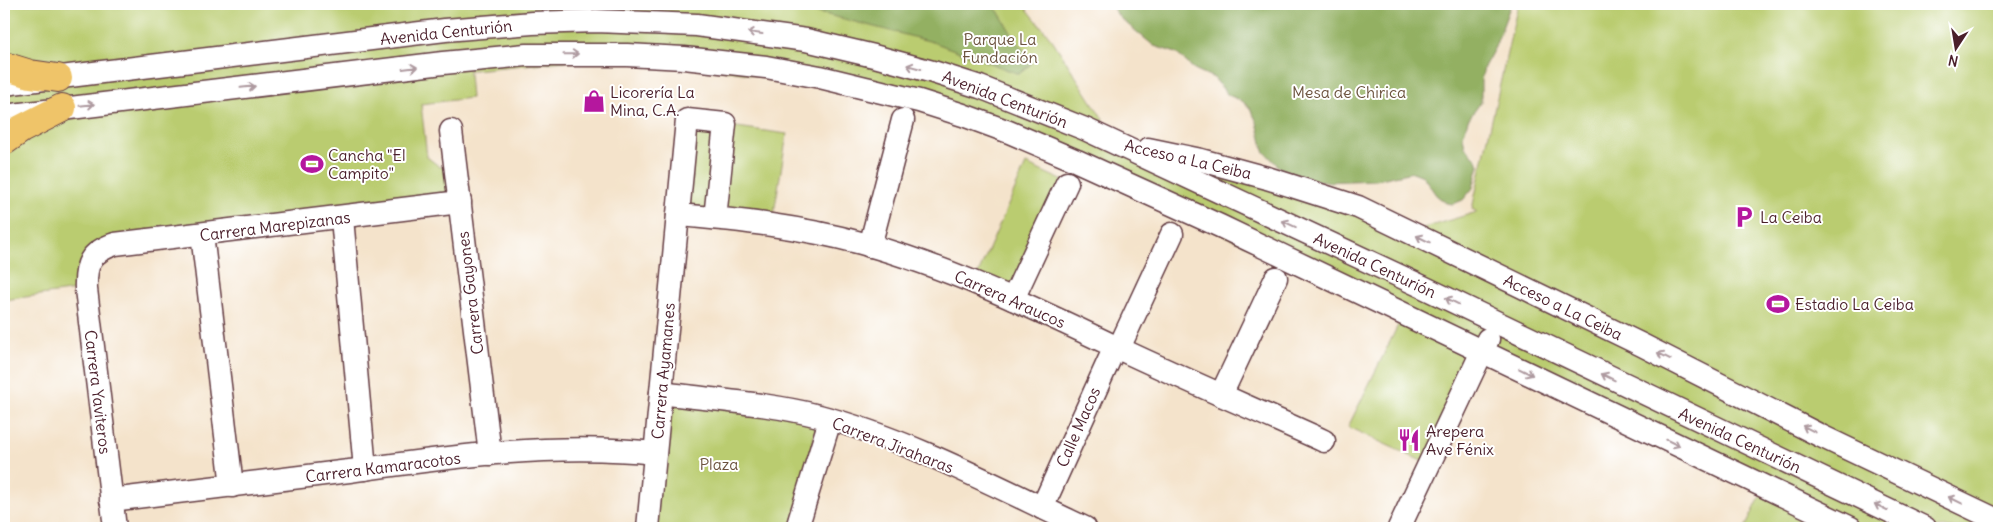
<svg xmlns="http://www.w3.org/2000/svg" width="2003" height="532" viewBox="0 0 2003 532" font-family="Delius,sans-serif">
	<rect width="100%" height="100%" fill="#fff"/>
	<filter id="ink" filterUnits="userSpaceOnUse"><feTurbulence type="fractalNoise" baseFrequency=".02" numOctaves="2"/><feDisplacementMap in="SourceGraphic" scale="10" xChannelSelector="R" yChannelSelector="G"/><feConvolveMatrix kernelMatrix="1 2 1 2 8 2 1 2 1" color-interpolation-filters="sRGB"/></filter>
	<filter id="wash" filterUnits="userSpaceOnUse"><feTurbulence type="fractalNoise" baseFrequency=".0096" numOctaves="4" result="noise"/><feDisplacementMap in="SourceGraphic" scale="20" xChannelSelector="R" yChannelSelector="G"/><feGaussianBlur stdDeviation="1.12" result="paint"/><feColorMatrix in="noise" values="0 0 0 0 0 0 0 0 0 0 0 0 0 0 0 0 0 1.4 0 .05"/><feComposite in="paint" operator="in"/></filter>
	<g filter="url(#wash)">
		<rect width="100%" height="100%" fill="#f4e3cb"/>
		<g fill="#bacc6f" stroke="#82764d">
			<path d="M4 4H1023L1053 41 1103 119 1095 134 1410 232 1477 212 1472 209 1518 4H1999V528H1745L1765 487 1435 328 919 101 627 55 4 116Z"/>
			<path d="M468 62 471 98 421 104 427 157 440 167 454 166 458 201 115 243 84 289 4 300V143L38 122Z"/>
			<path d="M687 120 787 134 772 225 678 215Z"/>
			<path d="M1026 164 1066 182 1012 297 975 281Z"/>
			<path d="M1403 315 1480 352 1428 464 1348 427Z"/>
			<path d="M661 393 818 416 797 528H648Z"/>
		</g>
		<g fill="#93b062" stroke="#6e6846">
			<path d="M769 4H990L998 11 1016 41 1030 57 1031 64 1019 74 933 42 828 15Z"/>
			<path d="M1110 4H1511L1495 47 1484 67 1481 81V102L1468 120 1463 136 1465 147 1476 158 1479 165 1473 188 1463 200 1453 204 1446 203 1436 195 1423 176 1413 172 1376 180 1324 182 1300 176 1280 168 1264 151 1257 122 1250 108 1242 101 1228 95 1214 78 1194 69 1176 53 1154 46 1120 18Z"/>
		</g>
	</g>
	<g filter="url(#ink)">
		<g fill="none" stroke-linecap="round" stroke-linejoin="round">
			<defs>
				<g id="minor">
					<path d="M4 84 445 30 532 23 596 21 697 25 806 40 874 56 933 72 980 87 1085 129 1421 286 1925 528"/>
					<path d="M4 116 443 63 526 55H627L684 58 766 67 820 77 919 101 963 115 1009 132 1077 161 1220 226 1851 528"/>
					<path d="M451 131 490 454"/>
					<path d="M1148 149 1201 160 1267 178 1358 207 1642 345 1821 436 1999 521"/>
					<path d="M678 215C740 220 802 227 861 243 952 268 1036 309 1120 349 1188 381 1256 410 1324 441"/>
					<path d="M342 218 365 469"/>
					<path d="M202 234 232 486"/>
					<path d="M870 246 903 120"/>
					<path d="M1013 299 1067 183"/>
					<path d="M1119 348 1172 234"/>
					<path d="M661 393C714 400 768 403 819 416 911 440 999 488 1085 528"/>
					<path d="M1221 395 1276 278"/>
					<path d="M111 500C191 491 270 481 349 471 450 457 553 442 655 453"/>
					<path d="M1042 508 1115 347"/>
					<path d="M115 528 86 289C85 264 90 252 115 244L460 202"/>
					<path d="M648 528 687 120 725 124 715 218"/>
					<path d="M797 528 830 420"/>
					<path d="M1399 528 1488 339"/>
				</g>
				<g id="major">
					<path d="M4 66 30 74 58 78"/>
					<path d="M4 141 21 129 62 108"/>
				</g>
			</defs>
			<use href="#minor" stroke="#643c43" stroke-width="25"/>
			<use href="#major" stroke="#643c43" stroke-width="30"/>
			<use href="#minor" stroke="#fff" stroke-width="22"/>
			<use href="#major" stroke="#efc469" stroke-width="28"/>
		</g>
		<defs><path id="oneway-shaft" d="M-6 0H5M1.5-3L5.5 0L1.5 3" fill="none" stroke-width="1.6" stroke-linecap="round" stroke-linejoin="round" transform="scale(1.25)"/></defs>
		<g stroke="#ae9aa0">
			<use href="#oneway-shaft" transform="translate(755 33) rotate(-172)"/>
			<use href="#oneway-shaft" transform="translate(571 54) rotate(-1)"/>
			<use href="#oneway-shaft" transform="translate(914 67) rotate(-165)"/>
			<use href="#oneway-shaft" transform="translate(410 68) rotate(-7)"/>
			<use href="#oneway-shaft" transform="translate(248 87) rotate(-6)"/>
			<use href="#oneway-shaft" transform="translate(87 105) rotate(-6)"/>
			<use href="#oneway-shaft" transform="translate(1289 224) rotate(-155)"/>
			<use href="#oneway-shaft" transform="translate(1423 239) rotate(-154)"/>
			<use href="#oneway-shaft" transform="translate(1452 301) rotate(-154)"/>
			<use href="#oneway-shaft" transform="translate(1664 356) rotate(-153)"/>
			<use href="#oneway-shaft" transform="translate(1526 372) rotate(26)"/>
			<use href="#oneway-shaft" transform="translate(1608 377) rotate(-154)"/>
			<use href="#oneway-shaft" transform="translate(1809 429) rotate(-153)"/>
			<use href="#oneway-shaft" transform="translate(1673 443) rotate(26)"/>
			<use href="#oneway-shaft" transform="translate(1955 500) rotate(-154)"/>
			<use href="#oneway-shaft" transform="translate(1881 507) rotate(-154)"/>
		</g>
	</g>
	<defs>
		<symbol id="shop-bare" viewBox="-9 -9 18 18"><path d="M-5-2.5h2.3a2.7 3.5 0 0 1 5.4 0H5L5.5 6h-11ZM-1.5-2.5h3a1.5 2.3 0 0 0-3 0Z" fill="#b5179e" stroke="#fff" stroke-width="2.5" paint-order="stroke"/></symbol>
		<symbol id="stadium-bare" viewBox="-9 -9 18 18"><path d="M0-5a6.5 5 0 1 0 0 10a6.5 5 0 1 0 0-10ZM-3.5-1.8h7v3.6h-7Z" fill="#b5179e" stroke="#fff" stroke-width="2.5" paint-order="stroke"/></symbol>
		<symbol id="parking-bare" viewBox="-9 -9 18 18"><path d="M-3.5-5.5H1a3.5 3.5 0 0 1 0 7H-1V5.5H-3.5ZM-1-3.4V-.6H.8a1.4 1.4 0 0 0 0-2.8Z" fill="#b5179e" stroke="#fff" stroke-width="2.5" paint-order="stroke"/></symbol>
		<symbol id="restaurant-bare" viewBox="-9 -9 18 18"><path d="M-5-6h1v4h1v-4h1v4h1v-4h1v5L-1.5 .5V6h-2V.5L-5-1ZM5-6V6H3V1.5H1.5Q1.5-4 5-6Z" fill="#b5179e" stroke="#fff" stroke-width="2.5" paint-order="stroke"/></symbol>
	</defs>
	<g fill-rule="evenodd">
		<use href="#shop-bare" x="578" y="85" width="32" height="32"/>
		<use href="#stadium-bare" x="296" y="148" width="32" height="32"/>
		<use href="#parking-bare" x="1728" y="201" width="32" height="32"/>
		<use href="#stadium-bare" x="1762" y="288" width="32" height="32"/>
		<use href="#restaurant-bare" x="1393" y="424" width="32" height="32"/>
	</g>
	<g text-anchor="middle" dominant-baseline="central" stroke-width="4" stroke-linejoin="round" paint-order="stroke">
		<g font-size="16" fill="#4a1f2b" stroke="#fff">
			<text transform="translate(446 32) rotate(-6)">Avenida Centurión</text>
			<text transform="translate(1005 99) rotate(21)">Avenida Centurión</text>
			<text transform="translate(1188 159) rotate(13)">Acceso a La Ceiba</text>
			<text transform="translate(275 226) rotate(-7)">Carrera Marepizanas</text>
			<text transform="translate(1375 265) rotate(25)">Avenida Centurión</text>
			<text transform="translate(470 293) rotate(-97)">Carrera Gayones</text>
			<text transform="translate(1010 299) rotate(24)">Carrera Araucos</text>
			<text transform="translate(1563 307) rotate(26)">Acceso a La Ceiba</text>
			<text transform="translate(663 371) rotate(-85)">Carrera Ayamanes</text>
			<text transform="translate(98 392) rotate(83)">Carrera Yaviteros</text>
			<text transform="translate(1078 427) rotate(-66)">Calle Macos</text>
			<text transform="translate(1740 440) rotate(25)">Avenida Centurión</text>
			<text transform="translate(893 445) rotate(21)">Carrera Jiraharas</text>
			<text transform="translate(383 467) rotate(-7)">Carrera Kamaracotos</text>
		</g>
		<g font-size="16" fill="#6c533f" stroke="#fff">
			<text x="1000" y="39">Parque La<tspan x="1000" dy="18">Fundación</tspan></text>
			<text x="1349" y="92">Mesa de Chirica</text>
			<text x="719" y="464">Plaza</text>
		</g>
		<g font-size="16" fill="#4a1f2b" stroke="#fff" text-anchor="start">
			<text x="610" y="92">Licorería La<tspan x="610" dy="18">Mina, C.A.</tspan></text>
			<text x="328" y="155">Cancha "El<tspan x="328" dy="18">Campito"</tspan></text>
			<text x="1760" y="217">La Ceiba</text>
			<text x="1795" y="304">Estadio La Ceiba</text>
			<text x="1426" y="431">Arepera<tspan x="1426" dy="18">Ave Fénix</tspan></text>
		</g>
	</g>
	<rect width="2003" height="532" fill="none" stroke="#fff" stroke-width="20"/>
	<g transform="translate(1956 48) rotate(192)" stroke="#ffffff" stroke-width="4" paint-order="stroke">
	<path d="M0-4L9 19L0 12L-9 19Z" fill="#4a1f2b"/>
	<text y="-8" font-size="14" font-weight="bold" text-anchor="middle" fill="#4a1f2b">N</text>
	</g>
</svg>
